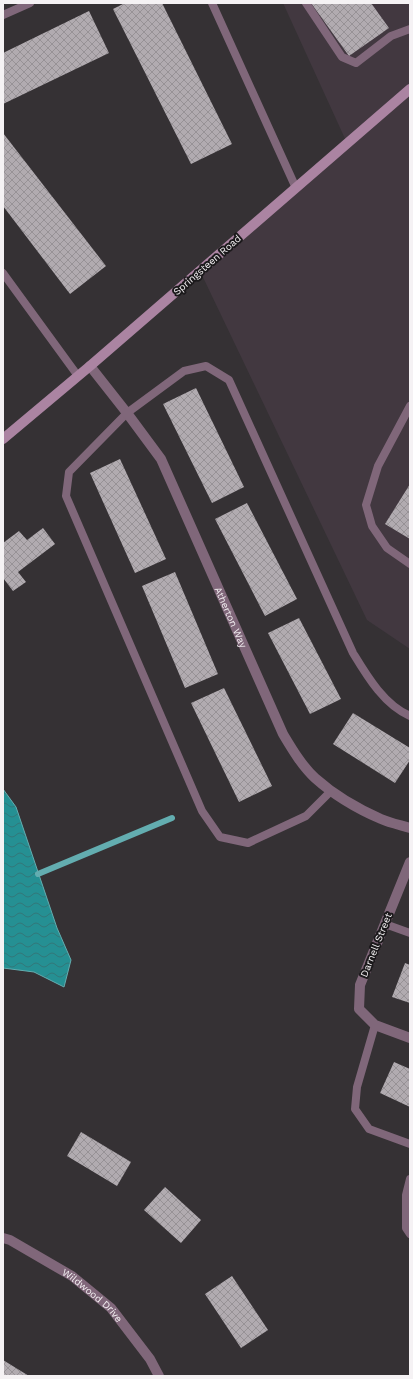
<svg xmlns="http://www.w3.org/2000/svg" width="413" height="1379" viewBox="0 0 413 1379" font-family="'Work Sans',sans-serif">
	<defs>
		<pattern id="water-waves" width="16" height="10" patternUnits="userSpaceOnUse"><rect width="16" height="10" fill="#259093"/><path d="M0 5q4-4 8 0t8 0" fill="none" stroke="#327779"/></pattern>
		<pattern id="building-cross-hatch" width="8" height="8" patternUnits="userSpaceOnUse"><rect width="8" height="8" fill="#b1abb0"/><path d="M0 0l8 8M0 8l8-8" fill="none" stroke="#979296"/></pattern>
	</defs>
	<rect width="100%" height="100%" fill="#353134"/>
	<path fill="#423840" d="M283 3H410V649L367 620 200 271 347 143Z"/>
	<path fill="url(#water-waves)" stroke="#63adb0" d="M3 789 16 807 57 928 71 960 64 987 34 972 3 968Z"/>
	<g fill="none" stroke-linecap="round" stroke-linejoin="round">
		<path stroke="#63adb0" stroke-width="6" d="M38 874 172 818"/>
	</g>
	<g fill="url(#building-cross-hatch)">
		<path d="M125 3H162L232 144 191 164 113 9Z"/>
		<path d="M311 3H371L389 28 349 56Z"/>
		<path d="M89 11 109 53 3 104V53Z"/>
		<path d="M3 133 106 266 70 294 3 206Z"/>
		<path d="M196 388 244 487 212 503 163 404Z"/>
		<path d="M120 459 166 559 135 573 90 473Z"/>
		<path d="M410 484V539L385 524Z"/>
		<path d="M247 503 297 599 265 616 215 519Z"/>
		<path d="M43 528 55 544 18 572 26 582 13 591 3 578V543L19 531 27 540Z"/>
		<path d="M175 572 218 674 185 688 142 586Z"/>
		<path d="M299 618 341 699 310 714 268 633Z"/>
		<path d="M224 688 272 786 239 802 191 703Z"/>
		<path d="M353 713 410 748V760L395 783 333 744Z"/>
		<path d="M405 963 410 965V1003L392 997Z"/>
		<path d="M394 1062 410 1069V1107L380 1093Z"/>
		<path d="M81 1132 131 1162 117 1186 67 1156Z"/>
		<path d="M165 1187 201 1220 181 1243 144 1210Z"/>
		<path d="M232 1276 268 1330 241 1348 205 1294Z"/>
		<path d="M3 1360 29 1376H3Z"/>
	</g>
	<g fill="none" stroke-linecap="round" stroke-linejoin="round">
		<g stroke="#80677a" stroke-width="8">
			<path d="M212 3 296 188"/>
			<path d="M306 3 342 57 356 63 391 36 410 29"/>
			<path d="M3 15 30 3"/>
			<path d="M3 273 78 376"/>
			<path d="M410 406 378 466 366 505 372 526 387 548 410 564"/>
			<path d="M331 791 306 816 248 843 220 837 202 811 66 496 69 472 127 413 184 371 206 366 229 380 353 653C367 676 384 705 410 716"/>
			<path d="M385 924 410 933"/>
			<path d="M375 1025 357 1087 355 1109 369 1129 410 1144"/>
			<path d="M410 1179 406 1195V1228L410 1234"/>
		</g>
		<g stroke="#80677a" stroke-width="10">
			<path id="s1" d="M90 366 127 413 161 459 283 734C292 749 302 766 315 778 334 795 358 809 381 819 390 823 400 825 410 828"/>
			<path d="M410 862 360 985 359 1009 375 1025 410 1038"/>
			<path id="s2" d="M3 1238 10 1240 72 1276 111 1308 150 1359 159 1376"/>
		</g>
		<path stroke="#ab84a2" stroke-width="10" d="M3 439 90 366 410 89"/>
	</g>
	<g text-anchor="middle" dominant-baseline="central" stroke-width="4" stroke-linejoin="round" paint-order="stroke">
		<g font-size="10" fill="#f5f2f4" stroke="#1b191b">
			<text transform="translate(207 265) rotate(-41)">Springsteen Road</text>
			<text stroke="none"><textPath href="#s1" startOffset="290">Atherton Way</textPath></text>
			<text transform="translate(376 945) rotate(-68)">Darnell Street</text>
			<text stroke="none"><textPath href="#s2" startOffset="107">Wildwood Drive</textPath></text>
		</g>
	</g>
	<rect width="413" height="1379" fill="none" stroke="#f5f2f4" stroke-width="8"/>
</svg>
